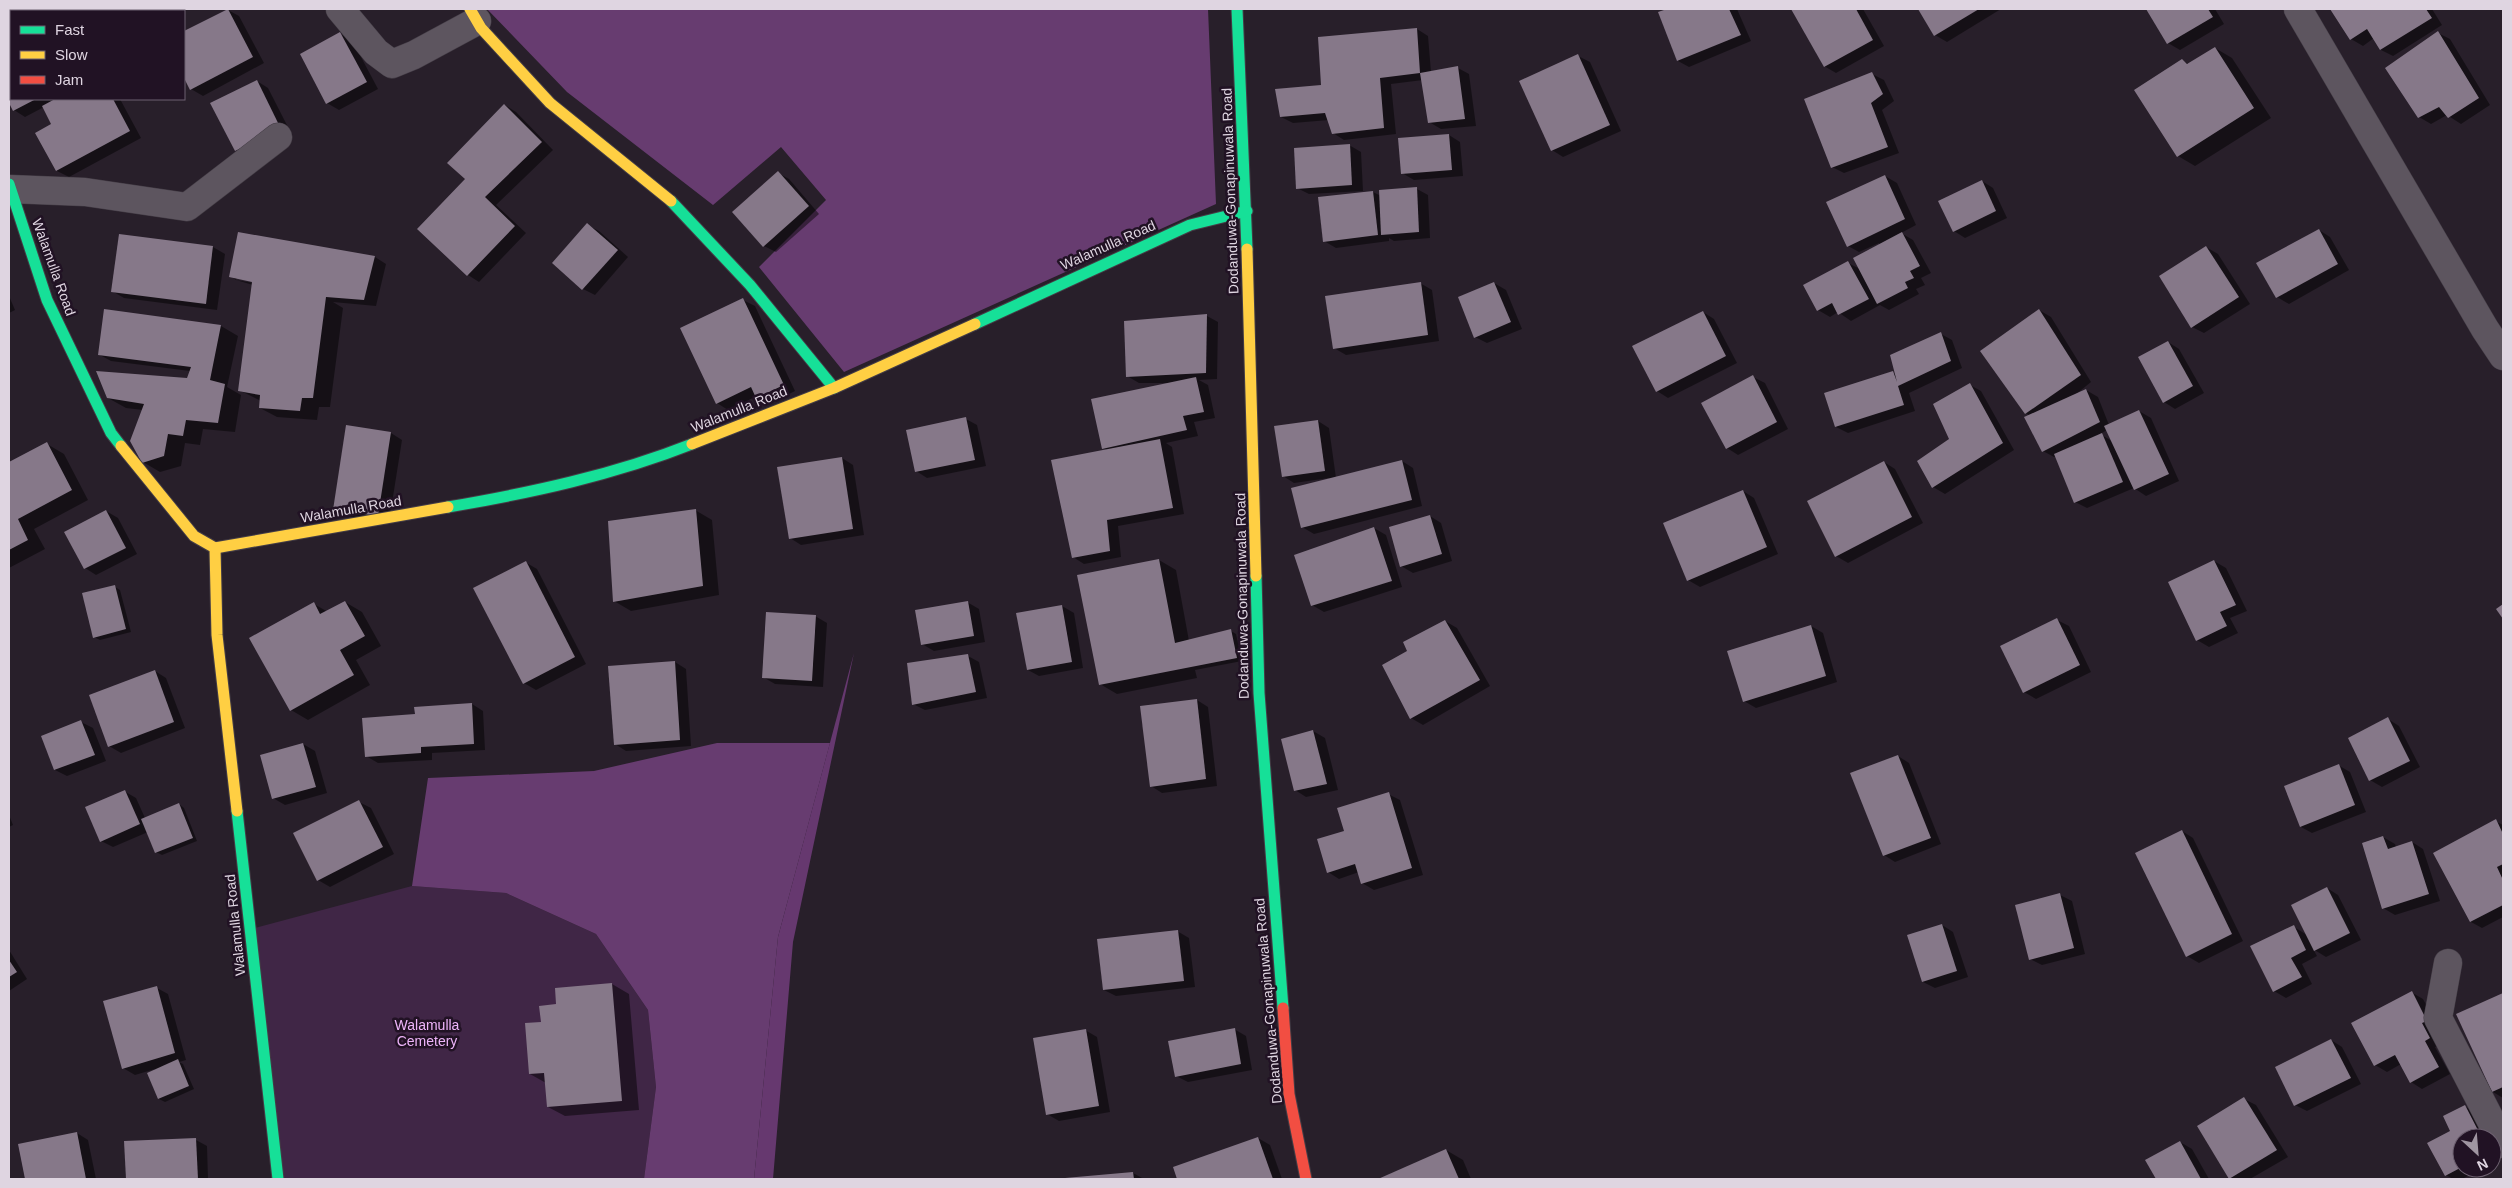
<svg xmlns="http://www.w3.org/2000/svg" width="2512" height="1188" viewBox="0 0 2512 1188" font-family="Helvetica,sans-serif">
	<rect width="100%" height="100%" fill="#281f2a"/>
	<path fill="#402646" d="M412 886 506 893 596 934 648 1010 656 1087 644 1179H278L251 929Z"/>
	<g fill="#673c70">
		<path d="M487 9H1208L1216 204 844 372 759 267 826 200 781 147 713 205 567 92Z"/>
		<path d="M717 743H830L778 937 754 1179H644L656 1087 648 1010 596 934 506 893 412 886 428 778 594 771Z"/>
	</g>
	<path fill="#66386f" d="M854 653 793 942 773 1179H754L778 937Z"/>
	<g fill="#0007" fill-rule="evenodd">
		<path d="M1670 9H1737L1751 41 1689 67 1678 61 1659 13Z"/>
		<path d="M1792 9H1863L1884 46 1836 73 1824 66Z"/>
		<path d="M1919 9H2001L1947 42 1935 35Z"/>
		<path d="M2147 9H2215L2224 24 2180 50 2168 43Z"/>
		<path d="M2332 9H2432L2442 25 2393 56 2381 50 2374 38 2363 46 2351 39Z"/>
		<path d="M228 10 239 16 264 63 203 96 191 89 184 75V33Z"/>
		<path d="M11 24V99H120L141 138 69 177 57 171 37 133 53 124 44 107 25 117 14 110 9 101V26Z"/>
		<path d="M1417 29 1428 36 1431 72 1458 68 1469 74 1476 126 1441 129 1429 122 1423 80 1391 84 1396 134 1344 140 1333 133 1329 120 1293 123 1281 117 1322 86Z"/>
		<path d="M2438 33 2450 39 2490 105 2461 124 2447 115 2431 124 2419 117Z"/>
		<path d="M340 34 352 40 378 89 339 110 327 103Z"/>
		<path d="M2215 48 2232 58 2271 118 2195 166 2178 156 2182 61 2189 64Z"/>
		<path d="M1578 56 1590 62 1621 131 1563 157 1552 150Z"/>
		<path d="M1872 74 1884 80 1894 101 1882 110 1899 153 1844 173 1832 167Z"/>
		<path d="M257 81 268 88 292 135 247 157 236 150Z"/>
		<path d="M505 105 516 112 553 150 496 205 526 233 479 282 468 275 467 179Z"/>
		<path d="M1449 135 1460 142 1463 176 1414 180 1402 173Z"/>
		<path d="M1349 145 1361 152 1363 191 1309 194 1297 188Z"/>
		<path d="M778 173 789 179 819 214 776 252 764 246Z"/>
		<path d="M1885 176 1897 183 1916 225 1901 233 1913 240 1931 273 1921 278 1925 285 1916 289 1919 294 1889 310 1880 305 1851 321 1838 312 1830 317 1818 310 1848 263 1860 269 1880 245 1879 243 1859 252 1848 246Z"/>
		<path d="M1982 181 1993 188 2007 218 1965 238 1954 231Z"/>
		<path d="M1417 189 1428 195 1430 238 1394 241 1389 238V241L1336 248 1324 241 1373 192 1381 196Z"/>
		<path d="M587 225 599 231 628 257 595 295 583 289Z"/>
		<path d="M2319 230 2330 237 2349 270 2289 304 2277 297Z"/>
		<path d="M239 234 375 257 386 264 376 306 333 302 343 308 330 407H319L317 420 277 417 260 408 261 401 239 390 253 285 236 280 254 283V281L237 277 236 280 231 276Z"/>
		<path d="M120 235 213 247 225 254 217 310 124 298 112 291Z"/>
		<path d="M2206 247 2218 254 2250 304 2204 333 2192 327Z"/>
		<path d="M1420 283 1432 290 1439 341 1346 355 1334 348Z"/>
		<path d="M1494 283 1506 290 1522 329 1487 343 1475 337Z"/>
		<path d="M9 296 15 310 9 313Z"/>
		<path d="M743 300 755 306 795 391 769 404 757 396 728 410 717 403Z"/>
		<path d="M105 310 221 326 238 336 227 387 241 395 235 432 203 429 200 445 185 443 181 466 160 472 143 462V410L126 408 108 398 188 380 190 371 111 361 100 355Z"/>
		<path d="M2039 310 2051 317 2091 382 2075 395 2086 390 2098 397 2109 425 2139 411 2151 418 2179 481 2146 496 2134 488 2087 508 2075 502 2056 456 2054 457 2043 451 2030 416 2026 413ZM2107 430 2112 441 2100 434Z"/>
		<path d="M1703 312 1714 319 1737 363 1668 398 1657 391Z"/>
		<path d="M1207 316 1218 322 1217 379 1199 380 1208 385 1215 418 1194 422 1198 436 1166 443 1172 447 1184 514 1118 526 1121 557 1084 564 1073 557 1107 450 1103 448 1175 383H1139L1127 376Z"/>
		<path d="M1941 334 1952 340 1962 368 1909 393 1915 411 1848 433 1836 427 1893 373 1895 374Z"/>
		<path d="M2168 342 2179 349 2204 393 2175 409 2164 402Z"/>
		<path d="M1753 377 1765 383 1788 429 1738 455 1727 448Z"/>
		<path d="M1970 385 1981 391 2014 450 1945 494 1933 487 1919 462 1951 439Z"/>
		<path d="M966 419 977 425 986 466 927 478 916 471Z"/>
		<path d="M1318 421 1329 428 1336 478 1402 461 1413 468 1422 506 1314 534 1302 527 1329 478 1294 483 1283 476Z"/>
		<path d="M391 433 402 440 389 522 346 516 334 509Z"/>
		<path d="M47 444 64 454 88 500 34 529 45 549 9 568V464Z"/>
		<path d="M842 458 853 465 864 535 801 545 790 538Z"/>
		<path d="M1884 462 1895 469 1923 523 1848 563 1836 556Z"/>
		<path d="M1743 491 1754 498 1778 554 1700 587 1688 580Z"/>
		<path d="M695 510 712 520 719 595 631 611 614 601Z"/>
		<path d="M106 511 118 518 137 554 96 575 85 568Z"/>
		<path d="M1430 516 1441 523 1452 561 1413 573 1401 566Z"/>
		<path d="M1374 528 1386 535 1402 587 1324 612 1312 605Z"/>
		<path d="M1159 560 1176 570 1189 641 1231 631 1236 634 1242 661 1195 670 1197 678 1117 694 1100 684Z"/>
		<path d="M2214 561 2226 568 2247 611 2230 618 2238 633 2209 647 2197 640 2170 583Z"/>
		<path d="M525 562 537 569 586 664 536 690 524 683Z"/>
		<path d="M115 587 120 590 131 632 100 640 94 637Z"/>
		<path d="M345 602 362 612 381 646 356 660 370 685 308 720 291 710 314 604 328 612Z"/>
		<path d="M967 602 979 609 985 642 934 651 922 644Z"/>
		<path d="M1062 606 1074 613 1083 668 1039 676 1028 670Z"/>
		<path d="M815 616 827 623 823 687 775 684 763 677Z"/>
		<path d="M2057 620 2069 626 2091 672 2036 699 2024 692Z"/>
		<path d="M1445 621 1457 628 1490 686 1423 725 1411 718 1409 651Z"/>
		<path d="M1811 626 1823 633 1837 682 1756 708 1744 701Z"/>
		<path d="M968 656 979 662 987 698 925 710 913 704Z"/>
		<path d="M675 662 686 669 691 746 626 751 615 744Z"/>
		<path d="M155 671 166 678 185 728 121 753 109 746Z"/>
		<path d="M1197 700 1208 707 1217 786 1162 793 1151 786Z"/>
		<path d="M472 704 483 711 485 750 432 753V760L378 763 366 756 416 715Z"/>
		<path d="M2388 719 2399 726 2420 767 2382 787 2370 780Z"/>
		<path d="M81 722 93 728 106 761 67 776 55 770 42 737Z"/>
		<path d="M1313 731 1325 738 1338 790 1306 797 1295 790Z"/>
		<path d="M303 744 315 751 327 793 285 805 273 798Z"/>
		<path d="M1898 756 1909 763 1941 844 1895 862 1884 855Z"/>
		<path d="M2338 765 2350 772 2366 812 2312 833 2301 827Z"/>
		<path d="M124 791 136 798 145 818 179 804 184 808 197 841 162 855 156 852 148 832 113 847 101 841Z"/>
		<path d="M1388 794 1400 800 1423 875 1374 890 1362 883 1359 872 1339 879 1328 872 1345 832Z"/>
		<path d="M359 802 371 808 394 854 330 887 318 880Z"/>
		<path d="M9 815 13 825 9 827Z"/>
		<path d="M2495 821 2503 825V917L2482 928 2471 922Z"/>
		<path d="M2182 831 2193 838 2243 941 2199 963 2187 956Z"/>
		<path d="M2383 837 2395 844 2396 847 2412 842 2423 849 2440 901 2395 915 2383 908Z"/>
		<path d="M2327 888 2338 895 2361 940 2326 957 2313 949 2317 956 2302 964 2312 984 2286 998 2274 991 2294 927 2307 935Z"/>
		<path d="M2060 895 2072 901 2085 954 2042 965 2030 959Z"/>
		<path d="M1942 925 1953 932 1968 977 1935 988 1923 982Z"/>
		<path d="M1177 931 1189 938 1195 987 1116 996 1104 990Z"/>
		<path d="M9 950 27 979 9 991Z"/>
		<path d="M612 984 629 994 639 1110 565 1116 548 1107 546 1083 530 1074 542 1023 557 1006 556 989Z"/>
		<path d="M157 988 168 994 186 1060 179 1062 183 1064 194 1089 165 1102 159 1099 148 1074 155 1069 135 1075 123 1068Z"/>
		<path d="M2411 992 2423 999 2438 1027 2441 1045 2435 1047 2450 1074 2422 1089 2411 1082 2401 1064 2387 1072 2375 1065Z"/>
		<path d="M2503 994V1098L2493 1092 2458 1015Z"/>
		<path d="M1234 1029 1246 1036 1252 1070 1188 1082 1176 1076Z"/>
		<path d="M1085 1030 1097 1037 1110 1112 1059 1121 1047 1114Z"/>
		<path d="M2331 1040 2342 1047 2361 1084 2307 1111 2295 1105Z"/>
		<path d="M2244 1099 2256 1105 2288 1157 2250 1179H2233L2230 1178Z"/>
		<path d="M2464 1106 2476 1113 2489 1138H2462V1168H2484L2462 1179H2453L2446 1175 2452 1131Z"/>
		<path d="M77 1133 88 1140 96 1179H26L19 1145Z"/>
		<path d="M1258 1138 1270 1145 1282 1179H1179L1175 1168Z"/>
		<path d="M196 1140 207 1146 208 1179H127L125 1142Z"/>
		<path d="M2180 1142 2192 1149 2209 1179H2158L2147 1160Z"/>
		<path d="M2492 1143 2501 1159 2492 1164Z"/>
		<path d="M1446 1150 1463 1160 1471 1179H1381Z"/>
		<path d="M1133 1173 1144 1179H1064Z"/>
	</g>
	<g fill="#867889">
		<path d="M228 9 253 57 190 90 184 78V31Z"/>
		<path d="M1667 9H1729L1741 35 1677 61 1658 12Z"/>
		<path d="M1791 9H1856L1873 40 1824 67Z"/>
		<path d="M1918 9H1979L1934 36Z"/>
		<path d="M2146 9H2208L2213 17 2167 44Z"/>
		<path d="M2330 9H2426L2432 18 2380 50 2367 29 2350 40Z"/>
		<path d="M11 23V99H36L13 111 9 103V24Z"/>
		<path d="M1417 28 1420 73 1458 66 1465 119 1428 123 1420 73 1380 78 1384 128 1332 134 1325 113 1280 117 1275 89 1321 85 1318 37Z"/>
		<path d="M2438 31 2479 98 2448 118 2439 107 2418 118 2385 68Z"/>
		<path d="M340 32 367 82 326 104 300 54Z"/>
		<path d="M2215 47 2254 108 2177 157 2134 90 2182 59 2187 64Z"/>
		<path d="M1578 54 1610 125 1551 151 1519 81Z"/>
		<path d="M1872 72 1883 94 1871 103 1888 147 1831 168 1804 99Z"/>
		<path d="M257 80 281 129 235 151 210 103Z"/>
		<path d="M55 99H113L130 131 56 171 35 133 51 124 42 106Z"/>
		<path d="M504 104 542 142 485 197 515 226 467 276 417 229 465 179 447 163Z"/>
		<path d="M1449 134 1452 170 1401 174 1398 138Z"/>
		<path d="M1350 144 1352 185 1296 189 1294 148Z"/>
		<path d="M778 171 809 206 763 247 732 212Z"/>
		<path d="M1885 175 1905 219 1847 247 1826 202Z"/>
		<path d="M1982 180 1996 211 1953 232 1938 201Z"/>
		<path d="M1417 187 1419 232 1381 235 1379 190Z"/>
		<path d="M1373 191 1378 235 1323 242 1318 197Z"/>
		<path d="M587 223 618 250 582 290 552 263Z"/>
		<path d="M2319 229 2338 264 2276 298 2256 263Z"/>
		<path d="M238 232 375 256 364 300 326 297 313 398H302L300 411 259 408 260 395 238 391 252 282 229 277Z"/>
		<path d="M1902 232 1920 266 1910 271 1914 278 1905 282 1908 288 1877 304 1853 258Z"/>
		<path d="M119 234 213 246 206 304 111 292Z"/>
		<path d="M2206 246 2239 297 2191 328 2159 276Z"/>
		<path d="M1848 261 1869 299 1838 315 1832 303 1817 311 1803 285Z"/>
		<path d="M1421 282 1428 335 1333 349 1325 296Z"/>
		<path d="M1494 282 1511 322 1474 338 1458 297Z"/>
		<path d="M743 298 784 385 756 398 751 387 716 404 680 328Z"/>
		<path d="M104 309 221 325 210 380 225 384 218 423 186 420 183 436 168 434 164 456 142 463 130 441 144 404 107 398 96 371 187 378 191 367 98 355Z"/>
		<path d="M2039 309 2081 375 2025 414 1980 351Z"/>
		<path d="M1703 311 1726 356 1656 392 1632 346Z"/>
		<path d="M1207 314 1206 373 1126 377 1124 321Z"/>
		<path d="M1941 332 1951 361 1898 386 1904 405 1835 427 1824 393 1893 371 1897 382 1890 355Z"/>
		<path d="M2168 341 2193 386 2163 403 2138 357Z"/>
		<path d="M1753 375 1777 422 1726 449 1701 403Z"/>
		<path d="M1196 377 1204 412 1183 416 1187 430 1102 449 1091 399Z"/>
		<path d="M1970 383 2003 443 1932 488 1917 461 1949 439 1933 404Z"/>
		<path d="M2086 389 2100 422 2042 452 2024 417Z"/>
		<path d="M2139 410 2169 474 2134 490 2104 426Z"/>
		<path d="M966 417 975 460 915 472 906 430Z"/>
		<path d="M1318 420 1325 471 1282 477 1274 426Z"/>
		<path d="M346 425 391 432 378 516 333 510Z"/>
		<path d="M2102 433 2123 482 2074 503 2054 454Z"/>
		<path d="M1160 439 1173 508 1107 520 1110 551 1072 558 1051 460Z"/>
		<path d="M47 442 72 490 18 519 28 540 9 550V462Z"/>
		<path d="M842 457 853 529 789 539 777 467Z"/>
		<path d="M1402 460 1412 500 1301 528 1291 488Z"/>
		<path d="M1884 461 1912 517 1835 557 1807 501Z"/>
		<path d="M1743 490 1767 547 1687 581 1663 523Z"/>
		<path d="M696 509 703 586 613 602 608 521Z"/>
		<path d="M106 510 126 548 84 569 64 532Z"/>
		<path d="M1430 515 1442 554 1400 567 1389 527Z"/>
		<path d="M1374 527 1392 581 1311 606 1294 555Z"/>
		<path d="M1159 559 1175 643 1231 629 1237 658 1099 685 1077 575Z"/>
		<path d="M2214 560 2236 605 2220 612 2227 626 2196 641 2168 582Z"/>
		<path d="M526 561 575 657 523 684 473 588Z"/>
		<path d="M115 585 126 629 93 638 82 593Z"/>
		<path d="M345 601 365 636 340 650 354 675 290 711 249 638 314 602 320 614Z"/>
		<path d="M968 601 974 636 921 645 915 610Z"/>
		<path d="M2503 604V619L2496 609Z"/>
		<path d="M1062 605 1072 662 1027 670 1016 613Z"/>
		<path d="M766 612 816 615 812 681 762 678Z"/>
		<path d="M2057 618 2080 665 2023 693 2000 646Z"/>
		<path d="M1445 620 1480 680 1410 719 1382 665 1407 651 1403 642Z"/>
		<path d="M1811 625 1826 676 1743 702 1727 651Z"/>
		<path d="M968 654 976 692 912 705 907 663Z"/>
		<path d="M675 661 680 740 614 745 608 666Z"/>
		<path d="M155 670 174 722 108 747 89 695Z"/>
		<path d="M1197 699 1206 779 1150 787 1140 706Z"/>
		<path d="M472 703 474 744 421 747V753L365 757 362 718 415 714 414 707Z"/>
		<path d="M2388 717 2410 761 2369 781 2348 738Z"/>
		<path d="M81 720 95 755 54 770 41 736Z"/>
		<path d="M1313 730 1327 784 1294 791 1281 739Z"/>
		<path d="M303 743 316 787 272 799 260 755Z"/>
		<path d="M1898 755 1931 838 1883 856 1850 773Z"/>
		<path d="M2339 764 2355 805 2300 827 2284 786Z"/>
		<path d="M125 790 140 824 100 842 85 807Z"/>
		<path d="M1389 792 1412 868 1361 884 1355 864 1327 873 1317 839 1344 831 1337 808Z"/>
		<path d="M359 800 383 847 317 881 293 833Z"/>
		<path d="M179 803 193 838 155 853 141 819Z"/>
		<path d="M2496 819 2503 834V864L2497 867 2503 880V905L2470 922 2433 853Z"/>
		<path d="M2182 830 2232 934 2186 957 2135 853Z"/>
		<path d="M2383 836 2388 849 2412 841 2429 894 2382 909 2362 843Z"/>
		<path d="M2327 887 2350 933 2314 951 2291 905Z"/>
		<path d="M2060 893 2074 948 2029 960 2015 905Z"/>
		<path d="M1942 924 1957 971 1922 982 1907 935Z"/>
		<path d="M2294 925 2306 950 2291 958 2302 977 2273 992 2250 946Z"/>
		<path d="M1178 930 1184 981 1103 990 1097 939Z"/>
		<path d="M9 960 17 972 9 977Z"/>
		<path d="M612 983 622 1101 547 1107 544 1073 529 1074 525 1023 541 1022 539 1006 556 1004 555 988Z"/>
		<path d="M157 986 175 1053 122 1069 103 1001Z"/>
		<path d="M2412 991 2427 1021 2422 1023 2430 1038 2425 1041 2439 1067 2410 1083 2395 1055 2374 1066 2351 1023Z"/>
		<path d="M2503 993V1087L2492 1092 2456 1014Z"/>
		<path d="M1235 1028 1241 1064 1175 1077 1168 1041Z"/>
		<path d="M1086 1029 1099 1106 1046 1115 1033 1038Z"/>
		<path d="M2331 1039 2351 1078 2294 1106 2275 1067Z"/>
		<path d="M178 1059 189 1086 158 1099 147 1073Z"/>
		<path d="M2244 1097 2277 1150 2229 1179 2197 1126Z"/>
		<path d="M2465 1105 2482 1138H2462V1167L2445 1176 2427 1143 2450 1131 2443 1116Z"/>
		<path d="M77 1132 86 1179H25L18 1144Z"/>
		<path d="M1258 1137 1273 1179H1177L1173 1167Z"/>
		<path d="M196 1138 198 1179H126L124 1141Z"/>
		<path d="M2180 1141 2201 1179H2156L2145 1160Z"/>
		<path d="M1446 1149 1459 1179H1378Z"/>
		<path d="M1133 1172 1134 1179H1066L1065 1178Z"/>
	</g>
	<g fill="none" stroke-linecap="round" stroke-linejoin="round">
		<defs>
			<g id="street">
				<path d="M340 9 376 52 392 64 414 55 477 21"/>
				<path d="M2298 9 2485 329 2503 356"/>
				<path d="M10 189 85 192 187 207 278 137"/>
				<path d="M2448 963 2438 1018 2503 1144"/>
			</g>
			<g id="fast">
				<path d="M1237 9 1247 249"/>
				<path d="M9 184 47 300 111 433 121 446"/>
				<path d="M671 201 750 285 834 388"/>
				<path d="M975 324 1190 225 1247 211"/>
				<path d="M448 507C530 493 614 475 692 444"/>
				<path d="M1256 576 1259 693 1283 1008"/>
				<path d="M237 811 278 1179"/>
			</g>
			<g id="slow">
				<path d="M470 9 481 28 550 103 671 201"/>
				<path d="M1247 249 1256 576"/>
				<path d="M692 444 834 388 975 324"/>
				<path d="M121 446 194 536 215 548 217 635 237 811"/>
				<path d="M215 548 448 507"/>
			</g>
			<path id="jam" d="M1283 1008 1289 1094 1306 1179"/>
		</defs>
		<use href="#street" stroke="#443d46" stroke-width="29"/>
		<use href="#fast" stroke="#443d46" stroke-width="13"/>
		<use href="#slow" stroke="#443d46" stroke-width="13"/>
		<use href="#jam" stroke="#443d46" stroke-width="13"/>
		<use href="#street" stroke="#5d555f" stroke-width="28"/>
		<use href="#fast" stroke="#16e098" stroke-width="11"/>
		<use href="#slow" stroke="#ffcf43" stroke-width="11"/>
		<use href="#jam" stroke="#f24e42" stroke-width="11"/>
	</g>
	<g text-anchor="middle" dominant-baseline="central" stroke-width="5" stroke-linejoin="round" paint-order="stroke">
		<g font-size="14" fill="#dfd5e1" stroke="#211224">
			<text transform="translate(1230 191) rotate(-92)">Dodanduwa-Gonapinuwala Road</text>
			<text transform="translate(1108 245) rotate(-24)">Walamulla Road</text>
			<text transform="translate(54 267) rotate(70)">Walamulla Road</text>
			<text transform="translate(739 409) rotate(-22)">Walamulla Road</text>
			<text transform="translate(351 509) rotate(-10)">Walamulla Road</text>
			<text transform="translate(1242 596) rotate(-91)">Dodanduwa-Gonapinuwala Road</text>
			<text transform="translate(235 925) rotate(-96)">Walamulla Road</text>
			<text transform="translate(1268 1001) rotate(-95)">Dodanduwa-Gonapinuwala Road</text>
		</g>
		<g font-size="14" fill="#edb4f9" stroke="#211224">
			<text x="427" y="1025">Walamulla<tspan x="427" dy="16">Cemetery</tspan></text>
		</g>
	</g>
	<rect width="2512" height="1188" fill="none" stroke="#dfd5e1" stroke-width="20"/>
	<rect x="10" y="10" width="175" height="90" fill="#211224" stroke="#6d6070"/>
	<rect x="20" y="26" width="25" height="8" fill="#16e098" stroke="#6d6070"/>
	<text x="55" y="35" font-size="15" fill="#dfd5e1">Fast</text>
	<rect x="20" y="51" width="25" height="8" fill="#ffcf43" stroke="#6d6070"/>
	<text x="55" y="60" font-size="15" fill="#dfd5e1">Slow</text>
	<rect x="20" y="76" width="25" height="8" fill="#f24e42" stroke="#6d6070"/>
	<text x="55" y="85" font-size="15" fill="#dfd5e1">Jam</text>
	<g transform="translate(2477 1153) rotate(154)"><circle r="24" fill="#211224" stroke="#6d6070"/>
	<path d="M0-4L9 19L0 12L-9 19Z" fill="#9f95a1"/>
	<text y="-8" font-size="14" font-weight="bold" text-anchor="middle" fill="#dfd5e1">N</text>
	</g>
</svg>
